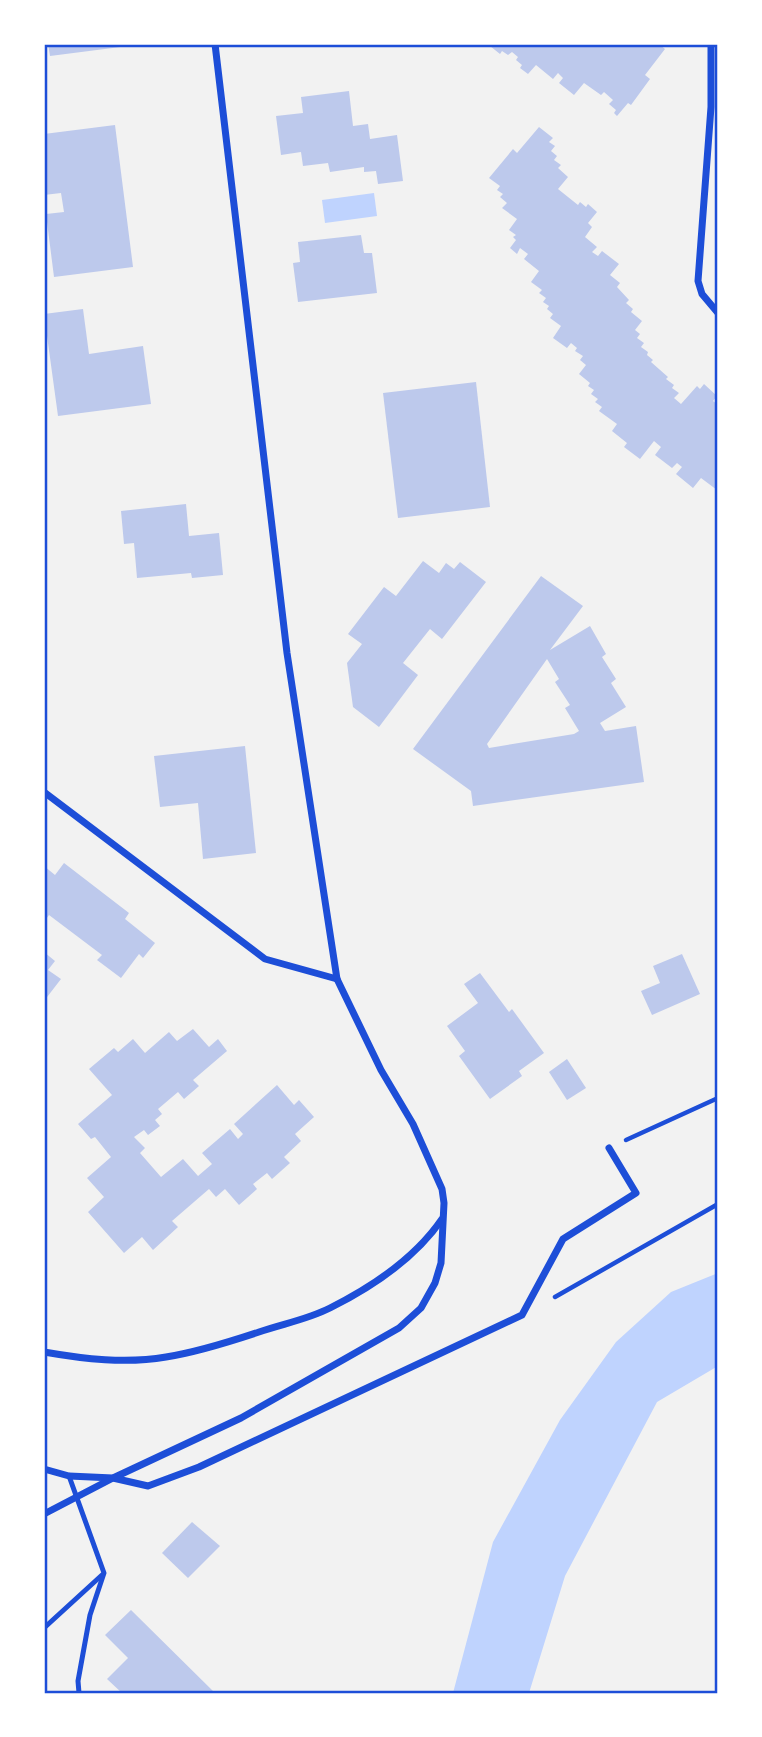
<svg xmlns="http://www.w3.org/2000/svg" width="762" height="1737" viewBox="0 0 762 1737" font-family="'DejaVu Sans',sans-serif">
	<rect width="100%" height="100%" fill="#f2f2f2"/>
	<g fill="#bfd3fe">
		<path d="M374 193 377 216 325 223 322 200Z"/>
		<path d="M718 1273V1366L657 1402 565 1576 529 1693H453L493 1542 560 1420 616 1342 671 1292Z"/>
	</g>
	<g fill="#bdc9ec" fill-rule="evenodd">
		<path d="M48 44H136V45L50 56Z"/>
		<path d="M493 44H653L657 46 659 44 665 49 645 75 650 79 631 105 628 103 617 116 614 113 616 110 609 104 613 100 604 92 601 95 584 83 574 95 559 83 563 78 558 73 553 79 536 65 528 74 520 68 522 65 516 60 518 57 512 52 508 55 502 51 500 54 490 46Z"/>
		<path d="M349 91 353 126 368 124 370 139 397 135 403 181 378 184 376 171 364 172V167L330 172 328 163 303 166 301 152 281 155 276 116 303 113 301 97Z"/>
		<path d="M115 125 133 267 54 277 46 214 64 212 61 193 44 195V134Z"/>
		<path d="M539 127 553 138 549 142 555 146 551 151 557 156 554 160 561 165 558 168 568 177 558 189 578 205 580 202 586 207 588 204 597 212 588 223 592 227 585 237 597 247 592 252 598 256 602 251 619 264 610 275 620 283 617 287 629 300 626 303 633 309 631 312 642 321 635 330 640 334 637 338 644 343 641 347 648 352 647 355 653 360 651 362 668 377 666 379 674 385 672 388 679 393 674 398 681 404 697 386 700 389 704 384 717 396 713 401 718 405 717 490 701 478 693 488 676 474 682 467 677 463 672 468 655 455 661 447 654 441 640 459 624 447 627 443 612 431 617 424 599 411 602 407 595 402 598 399 591 394 594 390 588 386 590 383 579 374 586 365 580 360 583 356 575 351 577 348 571 343 567 348 553 338 561 326 550 318 553 314 547 309 549 306 543 302 546 298 539 293 542 290 531 282 539 271 524 259 528 254 520 248 517 254 510 248 516 240 513 237 516 235 509 230 517 219 502 208 507 203 500 197 503 194 497 190 500 186 489 178 513 149 517 153Z"/>
		<path d="M361 235 364 253H372L377 293 298 302 293 263 300 262 298 242Z"/>
		<path d="M83 309 89 354 143 346 151 404 58 416 44 314Z"/>
		<path d="M476 382 490 507 398 518 383 393Z"/>
		<path d="M186 504 189 536 219 533 223 575 192 578 191 573 137 578 134 543 124 544 121 511Z"/>
		<path d="M423 561 439 573 446 563 454 569 460 562 486 582 442 639 430 629 403 663 418 675 379 727 353 707 347 663 362 644 348 634 384 587 396 596Z"/>
		<path d="M541 576 583 606 550 650 590 626 606 654 602 657 616 679 611 683 626 707 600 723 605 731 636 726 644 782 473 806 471 791 413 749ZM547 659 559 679 555 682 570 705 565 708 579 731 574 734 489 748 487 744Z"/>
		<path d="M245 746 256 853 203 859 198 803 160 807 154 756Z"/>
		<path d="M64 863 129 913 125 919 155 943 143 958 139 954 121 978 97 960 102 955 49 915 44 922V866L55 875Z"/>
		<path d="M44 952 55 961 48 970 61 979 44 1001Z"/>
		<path d="M682 954 700 994 652 1015 641 991 660 983 653 966Z"/>
		<path d="M480 973 509 1012 512 1009 544 1053 519 1071 522 1076 490 1099 459 1056 465 1051 447 1026 478 1003 464 984Z"/>
		<path d="M193 1029 209 1047 218 1039 227 1051 193 1080 199 1086 184 1099 178 1092 158 1109 162 1114 155 1120 160 1126 148 1135 144 1130 134 1137 145 1148 140 1153 161 1177 183 1159 198 1176 212 1164 202 1153 230 1129 238 1139 243 1134 234 1124 277 1085 294 1105 299 1100 314 1117 295 1134 301 1141 284 1157 290 1163 272 1179 267 1173 253 1184 257 1189 239 1205 225 1189 216 1197 209 1189 172 1221 178 1227 153 1250 142 1237 124 1253 88 1212 104 1197 87 1178 111 1157 95 1137 91 1139 78 1124 112 1095 89 1069 114 1048 118 1052 133 1039 145 1053 169 1032 177 1041Z"/>
		<path d="M567 1059 586 1088 567 1100 549 1072Z"/>
		<path d="M192 1522 220 1546 188 1578 162 1553Z"/>
		<path d="M131 1610 215 1693H122L107 1679 128 1658 105 1635Z"/>
	</g>
	<g fill="none" stroke-linecap="round" stroke-linejoin="round">
		<g stroke="#1d4ed8" stroke-width="4.5">
			<path d="M626 1140 718 1098"/>
			<path d="M555 1297 718 1204"/>
		</g>
		<g stroke="#1d4ed8" stroke-width="5">
			<path d="M69 1476 104 1573 90 1615 78 1681 79 1693"/>
			<path d="M44 1628 102 1575"/>
		</g>
		<g stroke="#1d4ed8" stroke-width="7">
			<path d="M711 44V107L698 281 702 294 718 313"/>
			<path d="M44 792 265 959 337 979"/>
			<path d="M44 1352C84 1359 126 1364 166 1357 198 1352 229 1342 259 1332 282 1324 309 1319 330 1308 372 1287 416 1257 442 1219"/>
			<path d="M44 1469 69 1476 113 1478 241 1418 399 1328 421 1308 435 1283 441 1263 444 1203 442 1189 413 1124 381 1070 337 979 287 653 215 44"/>
			<path d="M44 1514 113 1478 148 1486 199 1467 522 1315 563 1239 636 1193 609 1148"/>
		</g>
	</g>
	<rect width="762" height="1737" fill="none" stroke="#ffffff" stroke-width="91"/>
	<rect x="46" y="46" width="670" height="1646" fill="none" stroke="#1d4ed8" stroke-width="2.5"/>
</svg>
